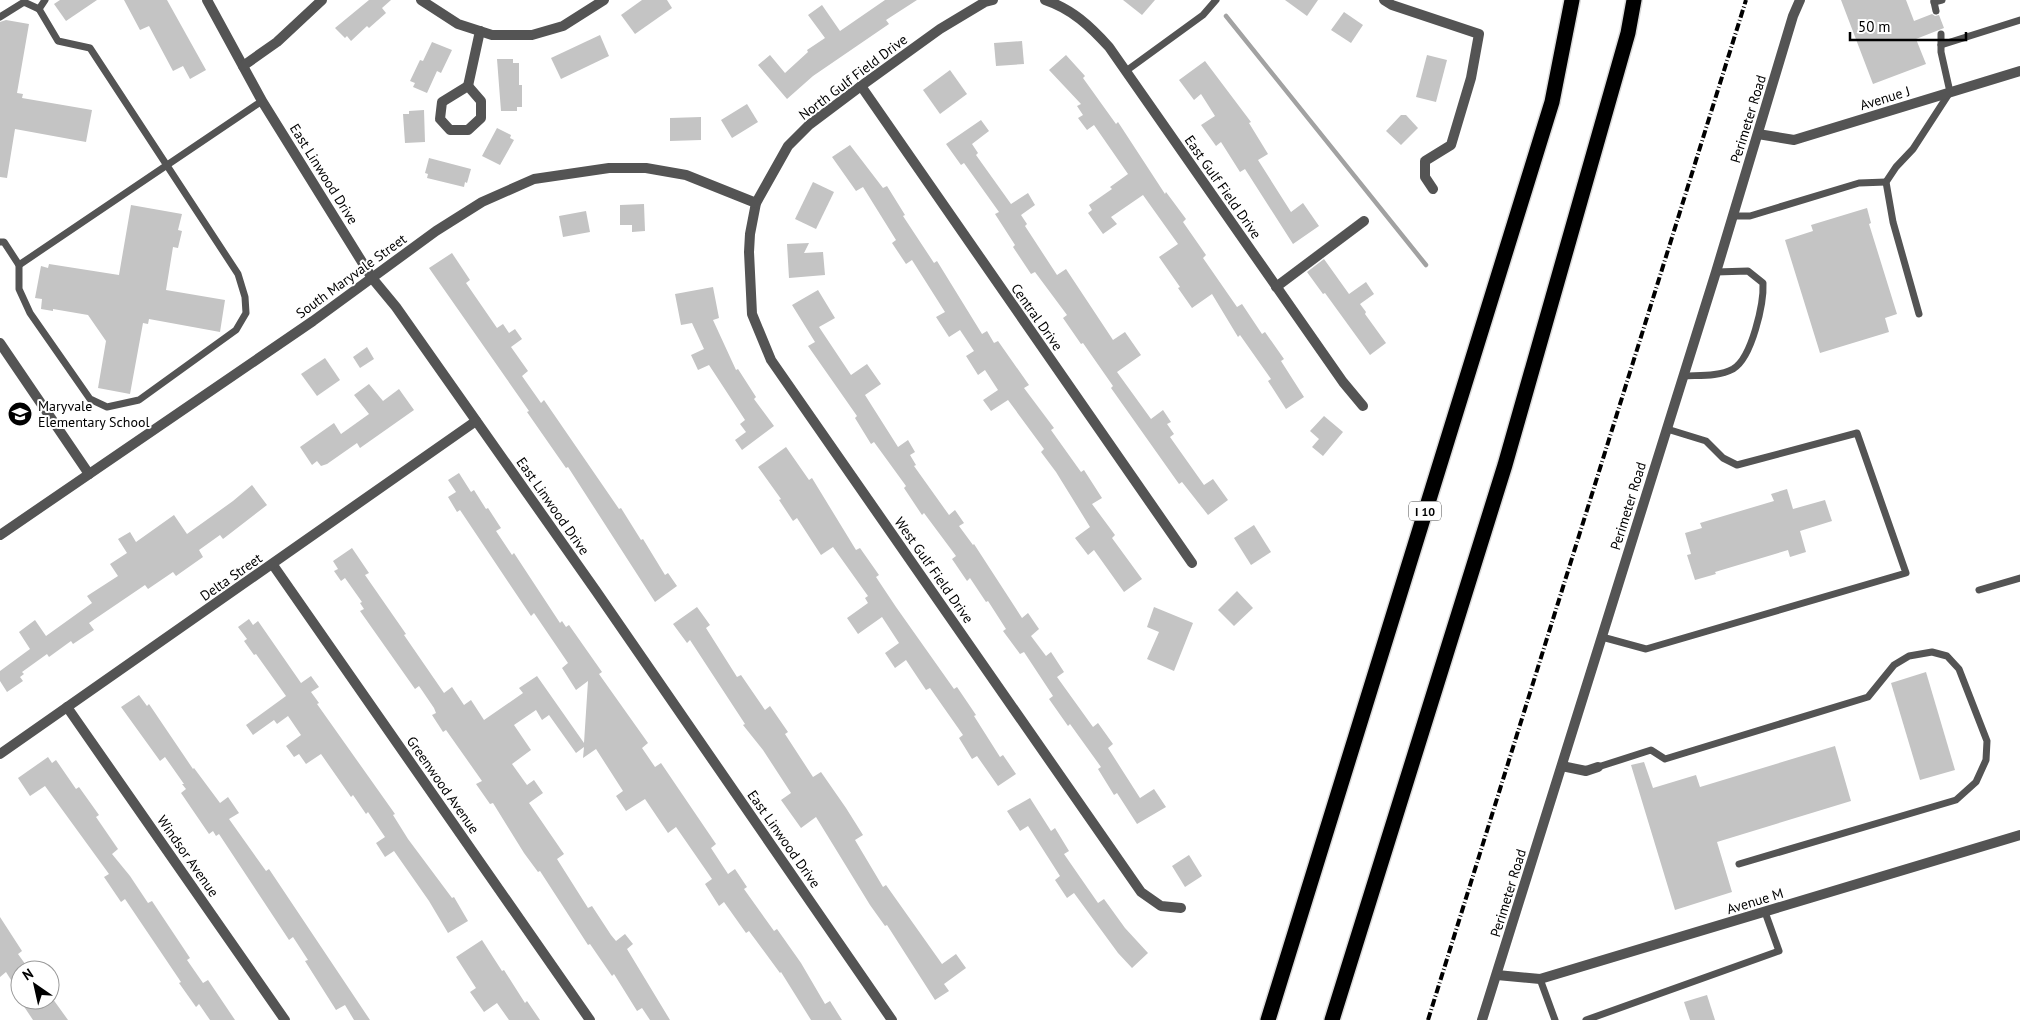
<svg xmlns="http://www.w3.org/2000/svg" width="2020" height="1020" viewBox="0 0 2020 1020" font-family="'PT Sans',sans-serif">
	<rect width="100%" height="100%" fill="#fff"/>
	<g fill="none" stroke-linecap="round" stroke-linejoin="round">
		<path stroke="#a2a2a2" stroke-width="4.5" d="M1226 16 1426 265"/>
	</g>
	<g fill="#c4c4c4">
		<path d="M60 0H97L66 21 54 4Z"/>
		<path d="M124 0H167L206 70 190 79 183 66 173 71 149 26 140 30Z"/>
		<path d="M369 0H391L382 8 386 13 369 28 367 26 351 41 347 36 345 38 335 28Z"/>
		<path d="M642 0H667L672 8 635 34 621 15Z"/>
		<path d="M885 0H917L886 20 889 24 813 76 787 99 758 65 770 55 785 73 808 52 807 50 825 38 808 15 822 5 840 31Z"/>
		<path d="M1123 0H1155L1142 15Z"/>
		<path d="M1285 0H1318L1307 16Z"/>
		<path d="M1841 0H1906L1914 21 1932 14 1935 16 1939 15 1944 28 1916 39 1926 64 1873 84Z"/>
		<path d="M1344 12 1363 25 1351 43 1331 30Z"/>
		<path d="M6 20 29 24 17 93 23 94 22 98 92 110 86 142 15 129 7 178 0 177V22Z"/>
		<path d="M600 35 609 56 561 79 551 58Z"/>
		<path d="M1022 41 1024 64 996 66 994 43Z"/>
		<path d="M432 42 452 50 441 73 437 71 427 93 413 87 415 83 410 81 420 60 423 61Z"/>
		<path d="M1066 55 1085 76 1083 78 1116 124 1118 122 1165 194 1166 192 1186 219 1183 222 1206 255 1203 258 1237 307 1242 304 1262 334 1265 332 1284 359 1281 361 1304 397 1286 409 1268 381 1271 379 1240 335 1238 337 1212 294 1192 308 1178 288 1180 287 1159 257 1178 244 1143 195 1111 217 1117 224 1103 234 1088 213 1092 210 1089 205 1112 189 1110 187 1128 174 1094 125 1087 130 1078 118 1083 115 1077 106 1081 104 1049 70Z"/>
		<path d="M1427 55 1447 60 1436 102 1416 97Z"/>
		<path d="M497 59H513V63H519V85H522V107H517V111H501Z"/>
		<path d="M1205 61 1251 122 1249 123 1268 154 1258 160 1291 212 1303 203 1319 226 1293 244 1245 169 1240 172 1221 142 1216 146 1201 125 1215 116 1201 94 1194 100 1179 80Z"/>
		<path d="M950 70 967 94 940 114 923 90Z"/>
		<path d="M747 104 758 122 732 138 721 120Z"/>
		<path d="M424 110 425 142 405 143 403 114H409V111Z"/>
		<path d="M1401 115H1406L1418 128 1401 145 1386 131Z"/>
		<path d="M701 117V140L670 141V118Z"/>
		<path d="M981 120 989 131 972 144 978 153 976 155 1011 204 1028 193 1035 205 1021 215 1027 224 1025 226 1057 275 1066 269 1113 340 1125 332 1141 355 1117 372 1151 419 1163 410 1171 422 1167 424 1174 434 1170 437 1204 485 1213 479 1228 500 1208 515 1182 482 1179 484 1111 388 1113 386 1083 343 1081 344 1063 318 1067 315 1035 272 1031 274 1013 247 1015 245 995 214 999 212 964 163 961 165 946 144Z"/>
		<path d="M497 128 511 135 510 138 514 140 500 165 482 156Z"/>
		<path d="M850 145 883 188 887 186 905 215 903 216 934 263 937 261 982 334 987 331 994 343 998 341 1029 385 1024 388 1054 428 1051 430 1081 472 1084 470 1102 498 1092 504 1115 535 1112 538 1142 579 1124 592 1094 550 1088 555 1075 538 1090 527 1056 472 1041 452 1044 449 1008 400 991 411 983 400 998 390 985 370 978 375 966 356 974 351 960 330 949 337 936 317 945 312 912 260 906 264 892 243 896 240 863 187 856 191 832 157Z"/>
		<path d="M429 158 471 169 467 183 465 182 464 187 427 178 428 174 425 173Z"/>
		<path d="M813 182 834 192 816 229 795 219Z"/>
		<path d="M644 204 645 231 632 232V225H620V205Z"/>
		<path d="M131 205 182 214 178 230 182 231 178 248 173 247 166 290 225 300 220 332 149 319 148 324 143 323 130 394 98 388 106 341 88 315 53 309V311L41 309 42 299 35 298 41 266 48 268 49 264 119 275Z"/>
		<path d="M1867 208 1871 223 1869 224 1897 314 1885 318 1889 332 1820 353 1785 240 1813 231 1811 225Z"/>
		<path d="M586 211 590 232 563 237 559 216Z"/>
		<path d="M809 243 804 253 823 252 825 275 789 278 787 244Z"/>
		<path d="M452 253 470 280 466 283 497 328 503 324 509 333 515 329 522 339 511 347 528 371 522 376 541 403 544 400 619 509 621 508 641 540 643 539 665 575 668 573 677 586 655 602 568 467 566 468 527 412 529 411 429 268Z"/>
		<path d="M1324 259 1349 294 1366 282 1374 294 1360 304 1366 312 1365 314 1386 343 1370 355 1325 293 1323 294 1307 272Z"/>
		<path d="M713 287 719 318 713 320 736 370 738 369 756 397 754 399 774 426 742 450 735 440 746 432 740 424 745 420 709 365 698 370 691 355 704 349 692 323 681 325 675 294Z"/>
		<path d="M818 290 835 318 819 327 851 375 867 364 881 384 865 395 898 447 908 440 915 452 910 455 916 465 914 466 949 515 955 510 964 523 959 526 973 545 974 544 1022 618 1028 613 1039 629 1031 636 1046 656 1051 652 1064 672 1057 677 1093 727 1098 723 1113 744 1108 748 1140 798 1154 789 1166 807 1137 824 1117 793 1114 795 1098 769 1101 767 1070 724 1068 726 1049 699 1053 696 1024 652 1020 654 1003 631 1006 629 988 601 986 602 970 578 967 581 952 559 956 556 924 513 922 515 904 488 906 486 874 442 871 444 855 418 857 416 808 346 815 342 792 305Z"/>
		<path d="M367 347 374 359 360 368 353 357Z"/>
		<path d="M325 358 340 380 317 396 301 374Z"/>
		<path d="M369 384 383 401 399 389 414 410 360 448 357 443 327 464 321 466 317 461 312 465 300 447 334 423 341 434 369 414 354 395Z"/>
		<path d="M1324 416 1343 432 1323 456 1312 447 1319 439 1310 431Z"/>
		<path d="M786 447 809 480 812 478 856 550 860 548 879 575 876 577 896 607 954 689 957 687 976 715 974 716 1000 757 1003 755 1016 774 998 786 977 756 972 759 959 738 963 735 930 688 926 690 906 660 895 668 885 653 899 643 882 617 858 634 847 618 868 603 865 598 868 596 833 547 821 555 797 518 793 521 779 500 781 499 758 467Z"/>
		<path d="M459 473 471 492 474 490 486 509 488 508 499 525 501 528 496 531 512 555 514 553 560 623 562 621 566 627 569 625 602 672 599 674 648 743 642 748 655 767 661 763 716 844 711 848 728 874 735 869 747 887 744 889 774 931 777 929 801 963 825 1004 830 1001 842 1020H811L781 972 780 973 749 931 746 933 724 902 719 906 705 884 712 879 676 827 668 833 645 799 626 811 616 796 623 791 596 749 583 758 584 747 576 753 549 715 542 720 536 710 514 725 531 750 512 764 527 785 534 780 543 793 529 803 564 854 557 859 588 908 592 906 611 935 616 941 625 934 633 944 627 949 670 1020H650L642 1008 637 1011 614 974 612 976 590 944 588 945 540 871 538 872 524 853 493 803 490 804 476 784 482 781 446 730 443 732 432 715 436 713 434 708 419 686 415 689 360 611 364 609 360 603 362 602 345 578 341 581 334 571 338 569 333 561 352 548 369 573 365 575 406 634 404 635 444 693 452 687 464 705 471 700 484 720 523 693 519 688 537 676 584 743 588 681 576 690 562 668 568 663 534 613 531 616 460 510 457 512 448 497 456 492 448 480Z"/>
		<path d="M252 485 267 505 223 539 220 535 199 550 203 557 176 576 173 572 148 589 145 585 89 623 94 630 73 644 71 641 49 657 47 654 22 672 24 674 20 677 23 681 7 692 0 681V671L30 649 19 632 35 620 46 636 92 603 87 596 118 576 110 564 127 553 118 539 130 532 136 542 174 515 187 534 233 501Z"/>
		<path d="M1787 489 1793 509 1825 500 1832 521 1800 531 1806 552 1790 557 1788 550 1715 572 1716 574 1695 580 1687 555 1691 554 1685 533 1702 528 1700 523 1774 501 1771 494Z"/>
		<path d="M1254 525 1271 552 1251 565 1234 538Z"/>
		<path d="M1237 591 1253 608 1234 626 1218 610Z"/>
		<path d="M697 607 710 625 706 628 737 677 741 675 765 710 770 706 788 732 785 734 813 777 821 772 846 808 863 835 855 840 883 887 886 885 942 964 956 954 966 968 944 984 949 991 935 1000 887 925 885 926 870 905 816 817 801 828 781 800 791 793 763 750 743 725 745 724 690 640 687 643 673 624Z"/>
		<path d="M1154 607 1193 623 1174 671 1147 659 1159 632 1147 627Z"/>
		<path d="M249 619 253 625 258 621 301 683 311 676 319 687 311 692 319 703 317 704 395 814 393 815 408 839 452 898 454 897 468 921 448 933 429 901 394 851 385 857 376 843 385 837 368 812 366 814 353 795 351 797 321 754 306 764 299 754 294 757 286 746 301 735 288 716 277 724 274 720 253 735 246 725 286 696 256 654 254 655 244 641 247 639 238 627Z"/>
		<path d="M1926 672 1955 770 1920 780 1891 683Z"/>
		<path d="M139 695 147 706 149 704 193 769 194 768 220 803 228 797 239 813 229 819 266 871 269 869 370 1020H354L345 1005 336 1010 305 961 308 960 293 937 289 940 219 834 216 836 213 831 209 834 181 793 186 789 182 784H184L165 757 160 761 121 707Z"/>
		<path d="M1835 746 1851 801 1717 842 1732 892 1675 910 1631 765 1644 762 1653 788 1696 775 1700 787Z"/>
		<path d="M48 757 52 763 56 760 76 789 79 787 99 815 96 817 118 849 112 854 130 876 148 903 152 901 190 958 187 960 203 983 208 980 235 1020H210L199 1004 196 1007 179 983 181 982 125 899 121 902 104 877 109 874 45 786 30 796 18 778Z"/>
		<path d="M1030 798 1051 831 1055 828 1069 851 1064 854 1098 903 1104 899 1125 928 1148 953 1132 968 1118 953 1074 893 1067 898 1055 880 1060 876 1028 826 1020 831 1007 811Z"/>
		<path d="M1189 855 1202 876 1185 887 1172 866Z"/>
		<path d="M0 917 22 951 18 954 28 968 20 970V973L11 980 6 972 0 977Z"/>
		<path d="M482 940 502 971 504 970 525 1003 527 1001 540 1020H509L497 1003 484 1012 470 992 476 988 456 957Z"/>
		<path d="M50 995 68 1020H33L23 1005 31 1000H50Z"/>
		<path d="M1707 995 1715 1020H1690L1684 1002Z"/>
	</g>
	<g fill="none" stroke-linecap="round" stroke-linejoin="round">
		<defs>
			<g id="motorway">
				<path d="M1268 1020 1552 102 1572 0"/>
				<path d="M1332 1020 1505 465 1628 33 1634 0"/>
			</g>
		</defs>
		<use href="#motorway" stroke="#dbdbdb" stroke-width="18"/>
		<g stroke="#545454" stroke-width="7">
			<path d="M1934 0V2L1942 0"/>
			<path d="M1934 2 1936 11"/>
			<path d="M39 9 45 0"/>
			<path d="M0 17 24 2 39 9 58 41 90 48 238 274 245 297 246 313 236 330 139 400 107 407 90 399 30 313 19 289V265L4 242H0"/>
			<path d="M1941 45 2020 20"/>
			<path d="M1126 71 1203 15 1216 0"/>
			<path d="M1733 216H1750L1859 183 1886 182"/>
			<path d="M19 265 262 101"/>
			<path d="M1919 314 1893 222 1886 182 1896 167 1913 149 1950 92 1941 52V34"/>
			<path d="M1683 376C1699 375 1718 377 1733 369 1752 358 1764 303 1763 283L1748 271 1716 272"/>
			<path d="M1979 590 2020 578"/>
			<path d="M1602 637 1646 649 1906 573 1857 433 1737 465 1723 458 1706 441 1667 429"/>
			<path d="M1598 767 1651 750 1665 759 1868 697 1894 665 1909 656 1932 652 1947 656 1959 669 1987 741 1986 760 1976 782 1956 800 1739 864"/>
			<path d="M1540 979 1555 1020"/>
			<path d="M1586 1020 1779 951 1765 912"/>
		</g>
		<g stroke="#545454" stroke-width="10">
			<path d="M207 0 262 101 372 278 396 307 596 591 892 1020"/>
			<path d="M421 0 458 24 492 35H532L563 26 604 0"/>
			<path d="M993 0 985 2 940 29 861 86 809 125 788 146 756 203 750 234 749 252 752 314 771 360 1141 892 1161 906 1181 908"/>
			<path d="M1045 0C1072 9 1090 26 1109 47L1343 382 1363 406"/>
			<path d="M1384 0 1392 5 1479 34 1471 78 1451 145 1425 161V177L1433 189"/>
			<path d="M243 66 277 42 322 0"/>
			<path d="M468 86 481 101V118L468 130H450L440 119 442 102Z"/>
			<path d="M468 86 480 31"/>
			<path d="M861 86 1192 563"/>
			<path d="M1758 134 1794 140 2020 71"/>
			<path d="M1276 287 1364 221"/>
			<path d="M0 343 89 474"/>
			<path d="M0 535 313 321 436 231 482 202 534 179 609 168H646L686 175 756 203"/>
			<path d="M273 565 590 1020"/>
			<path d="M67 707 285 1020"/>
			<path d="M0 754 476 421"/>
			<path d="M1562 766 1586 771 1598 767"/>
			<path d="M1497 975 1540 979 2020 835"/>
			<path d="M1482 1020 1716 272 1793 16 1800 0"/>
		</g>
		<use href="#motorway" stroke="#000" stroke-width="15"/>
		<path stroke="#000" stroke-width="4" stroke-dasharray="8 2.5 1 2.5" stroke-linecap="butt" d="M1428 1020 1746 0"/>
	</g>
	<defs>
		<symbol id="school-disc" viewBox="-11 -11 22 22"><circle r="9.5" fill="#000" stroke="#fff"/><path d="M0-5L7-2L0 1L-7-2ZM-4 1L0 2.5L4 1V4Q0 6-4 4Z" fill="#fff"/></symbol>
	</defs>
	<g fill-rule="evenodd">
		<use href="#school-disc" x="6" y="400" width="28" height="28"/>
	</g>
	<g text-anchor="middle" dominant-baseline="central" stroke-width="4" stroke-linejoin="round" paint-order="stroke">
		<rect fill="#fff" stroke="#4c4c4c" stroke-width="1" x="1409" y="501.5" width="32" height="19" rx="4"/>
		<g font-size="12" font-weight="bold" fill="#000">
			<text x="1425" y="511">I 10</text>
		</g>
		<g font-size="14" fill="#000" stroke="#fff">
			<text transform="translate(853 77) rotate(-37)">North Gulf Field Drive</text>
			<text transform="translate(1885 98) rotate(-17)">Avenue J</text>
			<text transform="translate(1748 119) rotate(-73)">Perimeter Road</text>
			<text transform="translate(324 174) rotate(58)">East Linwood Drive</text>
			<text transform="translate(1223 187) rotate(55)">East Gulf Field Drive</text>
			<text transform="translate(351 276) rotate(-36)">South Maryvale Street</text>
			<text transform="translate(1037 317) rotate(55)">Central Drive</text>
			<text transform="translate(553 506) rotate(55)">East Linwood Drive</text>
			<text transform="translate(1628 506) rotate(-73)">Perimeter Road</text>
			<text transform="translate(934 570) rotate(55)">West Gulf Field Drive</text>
			<text transform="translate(231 577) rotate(-35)">Delta Street</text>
			<text transform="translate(443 785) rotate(55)">Greenwood Avenue</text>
			<text transform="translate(784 839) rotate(55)">East Linwood Drive</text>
			<text transform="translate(188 856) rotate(55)">Windsor Avenue</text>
			<text transform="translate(1508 893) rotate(-73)">Perimeter Road</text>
			<text transform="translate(1755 901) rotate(-17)">Avenue M</text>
		</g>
		<g font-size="14" fill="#000" stroke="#fff" text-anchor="start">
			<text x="38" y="406">Maryvale<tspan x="38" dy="16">Elementary School</tspan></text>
		</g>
	</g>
	<g transform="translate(35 985) rotate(326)"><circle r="24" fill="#ffffff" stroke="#999999"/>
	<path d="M0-4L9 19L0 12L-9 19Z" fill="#000000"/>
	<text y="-8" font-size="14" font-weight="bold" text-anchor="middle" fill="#000000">N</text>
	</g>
	<path d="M1850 32v8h116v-8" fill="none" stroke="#000000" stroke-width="2.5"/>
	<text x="1858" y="32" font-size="15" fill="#000000" stroke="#ffffff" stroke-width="4" paint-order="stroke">50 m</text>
</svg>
